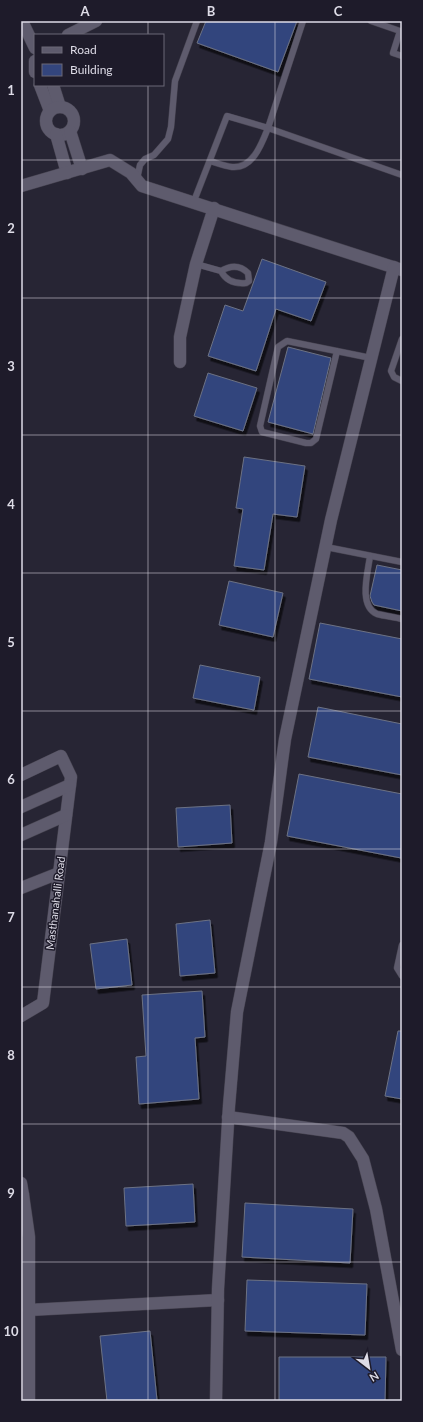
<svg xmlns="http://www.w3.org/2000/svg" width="423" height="1422" viewBox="0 0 423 1422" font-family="Lato,sans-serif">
	<defs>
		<filter id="shadow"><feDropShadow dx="2.5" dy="4.5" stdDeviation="0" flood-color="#0009"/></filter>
	</defs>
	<rect width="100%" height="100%" fill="#272534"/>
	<g fill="#33457d" stroke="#6c7284" filter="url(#shadow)">
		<path d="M206 21H297L278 72 197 43Z"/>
		<path d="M262 259 326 282 311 321 276 309 256 371 208 356 225 305 243 311Z"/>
		<path d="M288 347 331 358 313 434 268 422Z"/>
		<path d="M208 373 257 388 243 431 194 416Z"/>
		<path d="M244 457 305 466 297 517 273 514 264 570 234 566 243 509 236 508Z"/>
		<path d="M377 565 402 570V611L374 605 372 602 370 596Z"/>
		<path d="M229 581 283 593 273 637 219 625Z"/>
		<path d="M320 623 402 639V697L309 679Z"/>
		<path d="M200 665 260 677 254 710 193 698Z"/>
		<path d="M318 707 402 724V775L308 757Z"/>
		<path d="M299 774 402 794 401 858 287 836Z"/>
		<path d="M230 805 232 843 178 847 176 808Z"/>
		<path d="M210 920 215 973 180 976 176 924Z"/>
		<path d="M127 939 132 985 96 989 90 944Z"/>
		<path d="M202 991 205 1037 195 1038 199 1099 139 1104 136 1057 146 1056 142 995Z"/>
		<path d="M398 1031H402V1099L385 1096Z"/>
		<path d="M193 1184 195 1222 126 1226 124 1188Z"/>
		<path d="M245 1203 353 1209 350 1263 242 1257Z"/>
		<path d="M247 1280 367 1284 365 1335 245 1331Z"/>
		<path d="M150 1331 157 1400 107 1401 100 1336Z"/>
		<path d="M279 1357H386L385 1401H279Z"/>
	</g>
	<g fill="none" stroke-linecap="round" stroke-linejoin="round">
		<defs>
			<g id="service">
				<path d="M371 21 400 31 393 53 402 56"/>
				<path d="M210 161C217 163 224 166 232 167 253 169 262 143 268 128L402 175"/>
				<path d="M137 179 140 165 145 159 154 155 168 139 171 127 175 81 197 21"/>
				<path d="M194 201 227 116 268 128 303 21"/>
				<path d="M196 264 221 271C231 265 240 265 248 273L249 281 246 283C235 284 226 281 221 271"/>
				<path d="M402 339 391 371 394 377 402 381"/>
				<path d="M337 351 316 439 311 443H306L262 432 260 426 278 347 287 341 371 358"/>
				<path d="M326 547 402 562"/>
				<path d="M370 556C368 572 358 606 377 614 385 616 394 617 402 619"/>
				<path d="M402 945 397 968 402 976"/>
			</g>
			<g id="minor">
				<path d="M22 21 35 48"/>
				<path d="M68 35 96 21"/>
				<path d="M35 61V72"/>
				<path d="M40 85 50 111"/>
				<path d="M53 85 60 107"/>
				<circle cx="60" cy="121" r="14"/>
				<path d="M70 131 82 169"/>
				<path d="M56 134 67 173"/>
				<path d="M180 362V337L196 264 214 208"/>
				<path d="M21 775 61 756 71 777 43 1003 21 1016"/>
				<path d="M21 807 70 785"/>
				<path d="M21 835 66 815"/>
				<path d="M21 888 59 873"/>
				<path d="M228 1117 343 1133 349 1137 363 1159 376 1209 402 1350"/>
				<path d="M21 1183 23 1195"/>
				<path d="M29 1310 218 1300"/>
			</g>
			<g id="tertiary">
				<path d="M21 186 110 160 131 173 142 186 402 270"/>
				<path d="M21 1196 23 1195 29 1237V1401"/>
				<path d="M216 1401 218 1289 229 1106 237 1012 271 842 285 739 331 520 394 267"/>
			</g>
		</defs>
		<use href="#service" stroke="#464350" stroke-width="7"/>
		<use href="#minor" stroke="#464350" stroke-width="13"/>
		<use href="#tertiary" stroke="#464350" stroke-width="13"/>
		<use href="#service" stroke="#5e5b6d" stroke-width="6"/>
		<use href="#minor" stroke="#5e5b6d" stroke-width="12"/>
		<use href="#tertiary" stroke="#5e5b6d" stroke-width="12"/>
	</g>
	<path fill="none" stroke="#dedce7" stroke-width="1" stroke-opacity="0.55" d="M148 21V35M275 21V1401M148 85V1401M21 160H402M21 298H402M21 435H402M21 573H402M21 711H402M21 849H402M21 987H402M21 1124H402M21 1262H402"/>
	<g text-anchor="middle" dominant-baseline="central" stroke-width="3" stroke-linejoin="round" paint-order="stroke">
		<g font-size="11" fill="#dedce7" stroke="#1e1b2a">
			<text transform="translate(55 903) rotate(-83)">Masthanahalli Road</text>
		</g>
	</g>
	<rect width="423" height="1422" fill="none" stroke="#1e1b2a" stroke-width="44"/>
	<rect x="34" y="34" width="130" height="52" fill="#1e1b2a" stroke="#6b6876"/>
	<rect x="42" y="47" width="20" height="6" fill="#5e5b6d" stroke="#6b6876"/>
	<text x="70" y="54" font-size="12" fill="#dedce7">Road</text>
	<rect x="42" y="64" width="20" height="12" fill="#33457d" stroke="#6b6876"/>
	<text x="70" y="74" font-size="12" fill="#dedce7">Building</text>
	<g transform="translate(369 1368) rotate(149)" stroke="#1e1b2a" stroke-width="3" paint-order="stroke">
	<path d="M0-3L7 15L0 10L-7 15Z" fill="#dedce7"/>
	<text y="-6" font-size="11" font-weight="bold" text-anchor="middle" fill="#dedce7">N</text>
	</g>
	<rect x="22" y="22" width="379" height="1378" fill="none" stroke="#dedce7" stroke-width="1.5"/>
	<g font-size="13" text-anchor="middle" font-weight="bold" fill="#dedce7">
		<text x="85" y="16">A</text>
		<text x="211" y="16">B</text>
		<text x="338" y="16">C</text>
		<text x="11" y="95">1</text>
		<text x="11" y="233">2</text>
		<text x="11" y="371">3</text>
		<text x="11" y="509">4</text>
		<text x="11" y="647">5</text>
		<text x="11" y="784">6</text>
		<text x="11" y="922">7</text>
		<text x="11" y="1060">8</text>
		<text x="11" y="1198">9</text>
		<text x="11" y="1336">10</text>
	</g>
</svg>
